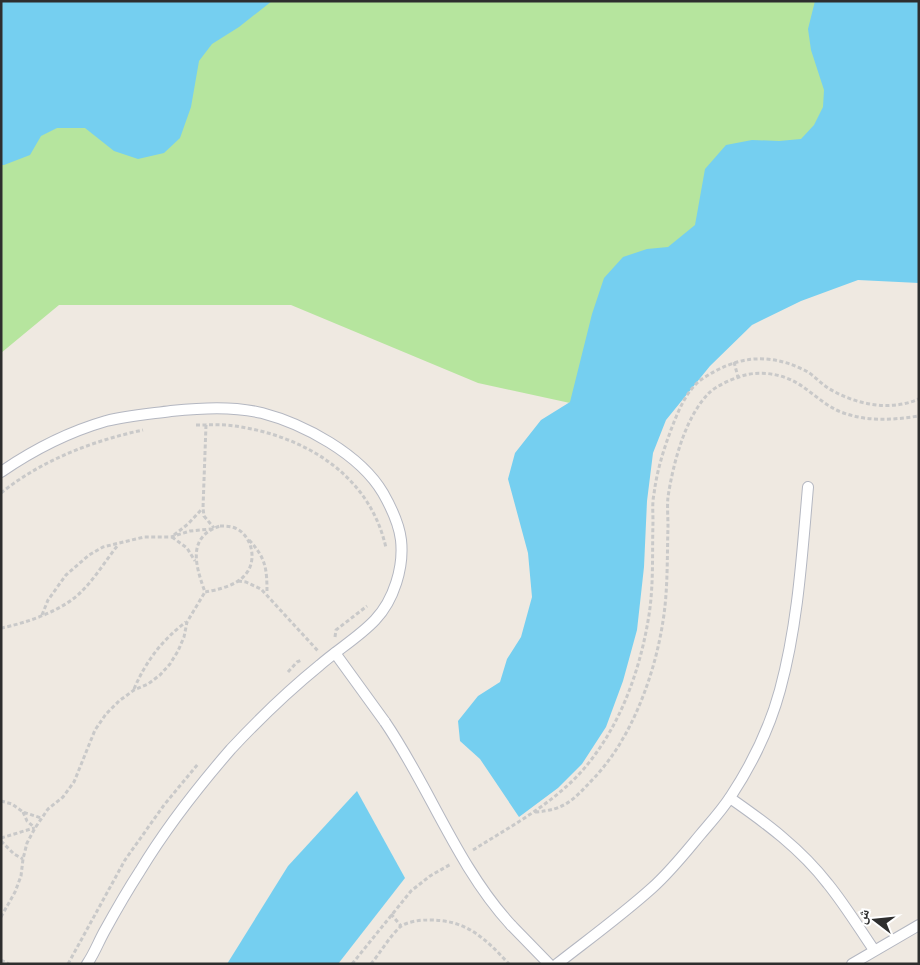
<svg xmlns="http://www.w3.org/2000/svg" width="920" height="965" viewBox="0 0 920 965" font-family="'Space Grotesk','Noto Naskh Arabic',sans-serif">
	<rect width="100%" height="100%" fill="#efe9e1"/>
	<path fill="#b6e59e" d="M1 1H919V238L570 403 478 383 291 305H59L1 353Z"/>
	<g fill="#75cff0">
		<path d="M1 1H272L239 27 212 44 199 61 191 107 180 138 164 153 138 159 114 151 85 128H57L41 136 30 155 4 165H1Z"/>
		<path d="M815 1H919V283L858 280 801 301 752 325 710 366 666 420 653 453 647 501 644 567 637 630 623 681 606 727 582 764 558 788 519 817 480 759 460 741 458 721 478 696 500 682 507 659 521 637 532 597 528 553 508 479 515 453 541 420 570 402 592 314 604 278 623 257 647 249 668 247 695 225 705 169 726 145 752 140 779 141 801 139 814 125 823 107 824 90 811 50 808 29Z"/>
		<path d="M357 791 405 878 338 964H227L288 866Z"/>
	</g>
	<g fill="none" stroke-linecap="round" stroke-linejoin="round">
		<defs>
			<g id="lane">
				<path d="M1 472C33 450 68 432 106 421 127 416 149 414 171 411 202 408 232 406 262 413 304 424 360 454 383 493 391 507 399 523 401 540 404 567 394 600 375 620 359 637 337 650 320 665 288 691 259 719 231 749 198 787 166 828 140 871 127 891 115 912 104 932 98 943 94 954 87 964"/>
				<path d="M335 653 385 722"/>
				<path d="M730 798C766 823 801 849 828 884 845 905 859 928 874 950"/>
				<path d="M511 925 549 964"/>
				<path d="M557 964C589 939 622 915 652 888 670 872 685 853 700 835 711 822 722 810 731 796 752 764 770 727 780 690 798 624 802 555 808 487"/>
				<path d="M852 964 919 925"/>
			</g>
		</defs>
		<use href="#lane" stroke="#b4b7c1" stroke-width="12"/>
		<g stroke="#c9c9c9" stroke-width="3" stroke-dasharray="4 2.5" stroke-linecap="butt">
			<path d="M734 362 738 377"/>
			<path d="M196 425C209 425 222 424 235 426 305 436 370 475 386 548"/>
			<path d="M206 425 203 508 204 516 214 528"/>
			<path d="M1 493C42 460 92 441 143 430"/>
			<path d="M220 526C225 526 230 526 235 528 252 535 258 561 245 575 237 585 218 590 205 592 196 567 186 537 220 526Z"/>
			<path d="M174 535 188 524 202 509"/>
			<path d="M172 537 187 548 195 561"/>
			<path d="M249 540C266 558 267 569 267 593"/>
			<path d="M238 581 246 582 261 589 318 651"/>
			<path d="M42 615 48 600 66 575 89 555 103 547 144 537H171L190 531 211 529"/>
			<path d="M1 628C27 623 64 610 82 591 96 577 106 560 118 545"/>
			<path d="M335 637 336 630 367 606"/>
			<path d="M288 672 297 662 302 660"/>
			<path d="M134 689C146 661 162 640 186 622"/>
			<path d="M1 801 12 804 23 812 41 818"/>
			<path d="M23 812 27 821 35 828"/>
			<path d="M535 812C566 810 574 799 594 778 632 738 655 674 663 621 668 590 667 558 668 527 668 517 667 506 668 497 673 464 685 417 709 393 716 386 730 380 739 377 757 370 780 373 797 383 812 392 824 405 841 412 867 422 892 420 919 416"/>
			<path d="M1 838 34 828"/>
			<path d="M1 841 14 854 23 859"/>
			<path d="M473 850C516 823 564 798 594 756 623 717 640 668 648 621 654 588 652 555 653 522 653 513 652 503 654 494 657 469 665 445 674 422 680 407 688 389 702 379 735 357 766 352 802 369 812 373 819 382 828 388 854 404 889 412 919 399"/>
			<path d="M391 914 401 926"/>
			<path d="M1 917 15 892 21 876 23 859 27 843 35 828 48 809 63 797 74 782 95 730 106 714 119 701 134 690 148 684 160 675 170 664 178 651 184 637 187 622 205 592"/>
			<path d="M1 960 9 964"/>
			<path d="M68 964 125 860 164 805 198 764"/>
			<path d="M352 964 411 891 430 876 451 864"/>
			<path d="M371 964C380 953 390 936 400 927 406 922 419 920 427 920 465 919 484 937 509 964"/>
		</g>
		<use href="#lane" stroke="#fff" stroke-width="10"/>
		<defs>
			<path id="lane-bridge" d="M385 722C430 788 457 866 511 925"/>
		</defs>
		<use href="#lane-bridge" stroke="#b4b7c1" stroke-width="12" stroke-linecap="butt"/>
		<use href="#lane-bridge" stroke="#fff" stroke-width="10"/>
	</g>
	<rect width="920" height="965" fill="none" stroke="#2e2e2e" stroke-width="5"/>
	<g transform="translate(875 920) rotate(286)" stroke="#ffffff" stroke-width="4" paint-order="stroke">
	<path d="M0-4L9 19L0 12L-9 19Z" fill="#2e2e2e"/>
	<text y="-8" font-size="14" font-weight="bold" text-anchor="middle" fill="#2e2e2e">ش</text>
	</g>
</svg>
